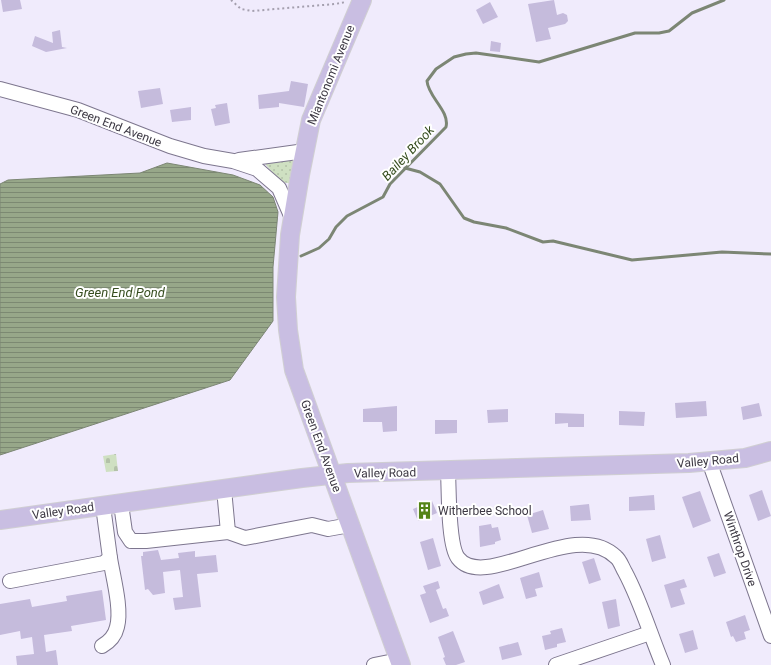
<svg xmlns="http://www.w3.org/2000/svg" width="771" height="665" viewBox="0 0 771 665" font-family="Roboto,sans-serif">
	<defs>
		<pattern id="grass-dots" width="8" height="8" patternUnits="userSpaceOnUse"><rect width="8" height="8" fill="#cfe0c2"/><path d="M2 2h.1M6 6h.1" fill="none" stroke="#b3c1a8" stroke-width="1.8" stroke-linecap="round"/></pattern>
		<pattern id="cemetery-stones" width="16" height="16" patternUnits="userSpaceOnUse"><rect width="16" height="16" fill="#cfe0c2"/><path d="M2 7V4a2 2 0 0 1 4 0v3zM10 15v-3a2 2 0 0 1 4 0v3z" fill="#b3c1a8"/></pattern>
		<pattern id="water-rules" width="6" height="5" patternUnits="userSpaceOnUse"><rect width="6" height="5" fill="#97a789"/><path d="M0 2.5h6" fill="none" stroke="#7c8972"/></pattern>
	</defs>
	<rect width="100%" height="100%" fill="#f0ebfc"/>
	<path fill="url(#grass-dots)" d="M295 156 291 183C281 185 272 171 266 165L265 162Z"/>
	<path fill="url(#cemetery-stones)" d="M116 454 118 471 106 472 103 456Z"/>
	<path fill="url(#water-rules)" stroke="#7c8674" d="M167 163 233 175 260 185 273 197 278 212 273 267V321L230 380 0 455V184L8 180 140 173Z"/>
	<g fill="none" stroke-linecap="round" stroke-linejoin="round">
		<g stroke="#7c8674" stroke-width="3">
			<path d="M405 168 420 172 440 184 464 218 474 222 506 228 543 242 553 241 632 260 722 252 771 254"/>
			<path d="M301 256 319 248 329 239 336 227 347 216 383 197 390 184 446 127C450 111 428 97 427 81L436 69 454 57 466 54 476 53 539 62 635 33H659L669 31 692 13 724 0"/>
		</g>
	</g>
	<g fill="#c5bbdc">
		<path d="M1 0H20L22 9 3 12Z"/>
		<path d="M554 0 557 15 563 13 567 15 568 21 565 24 548 28 551 39 536 42 528 4Z"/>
		<path d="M490 2 498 17 483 24 476 10Z"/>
		<path d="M60 30 62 47 67 48 46 52 32 46 35 36 53 43 52 32Z"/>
		<path d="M491 41 501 43 500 52 490 51Z"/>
		<path d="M291 81 308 84 304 107 279 103V107L259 109 258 95 289 91Z"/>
		<path d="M160 88 163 104 141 108 138 91Z"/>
		<path d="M227 103 230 123 215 126 211 109 216 108 215 105Z"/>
		<path d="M191 107V120L172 122 170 110Z"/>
		<path d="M706 401 707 416 676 418 675 403Z"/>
		<path d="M759 403 762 416 743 420 741 407Z"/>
		<path d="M397 406V431L383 432 382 422H363V409Z"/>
		<path d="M508 409V422L488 423 487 410Z"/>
		<path d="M619 411 645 412 644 426 619 425Z"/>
		<path d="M555 413 584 414V427H568V423L555 424Z"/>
		<path d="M435 420H457V433L435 434Z"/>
		<path d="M762 490 771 516 758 521 749 495Z"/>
		<path d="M700 491 711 521 693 528 682 497Z"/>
		<path d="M654 495 655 510 629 511V497Z"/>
		<path d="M432 501 437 513 418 521 413 509Z"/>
		<path d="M589 504 591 520 571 521 570 506Z"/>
		<path d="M543 510 549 529 532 533 527 515Z"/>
		<path d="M491 524 492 528 498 527 501 540 495 542V544L480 547 479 526Z"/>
		<path d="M660 535 666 558 652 562 646 539Z"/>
		<path d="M433 538 441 566 428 570 420 542Z"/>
		<path d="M158 550 161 560 179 558 178 553 195 551V557L216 555 218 572 197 574 201 607 175 610 173 598 183 597 180 570 163 572 165 593 153 595 148 589 145 590 141 556H143V552Z"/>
		<path d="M719 553 726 573 714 577 707 557Z"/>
		<path d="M594 558 601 580 589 584 582 562Z"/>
		<path d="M539 572 543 587 535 589 537 596 526 599 520 578Z"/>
		<path d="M684 579 687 587 680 589 685 604 671 608 664 585Z"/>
		<path d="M438 581 440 588 436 590 443 609 446 608 449 616 430 623 420 595 426 593 423 586Z"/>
		<path d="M499 584 504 598 483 605 479 592Z"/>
		<path d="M102 590 106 620 71 626 72 631 44 635 46 652 56 650 58 665H17L16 656 34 654 32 637 21 639 20 631 0 635V604L30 599 32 607 67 601 66 596Z"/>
		<path d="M616 599 620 626 608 629 602 602Z"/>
		<path d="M745 615 750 630 744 632 746 639 736 642 733 636 731 637 726 622Z"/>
		<path d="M562 628 566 642 557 644V647L545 650 542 636 551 634 550 631Z"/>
		<path d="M693 630 698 649 685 653 679 634Z"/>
		<path d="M453 631 465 662 456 665H446L443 658 445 657 438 637Z"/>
		<path d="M518 642 522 655 502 660 499 647Z"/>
	</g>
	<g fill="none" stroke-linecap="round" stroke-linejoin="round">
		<defs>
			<g id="minor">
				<path d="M0 89 78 110 170 146 204 156 233 161 257 169 279 188 292 218"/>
				<path d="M239 160 305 151"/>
				<path d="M709 461 771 636"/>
				<path d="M448 471C449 490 448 545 458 558 485 593 575 516 616 557 620 560 622 567 625 572 641 602 650 634 663 665"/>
				<path d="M224 489 228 532"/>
				<path d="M121 504 125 532 131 541H146L228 532 245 538 312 525 328 529 350 525"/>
				<path d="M10 581 104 563 110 558 103 506"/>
				<path d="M102 646C109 642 115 636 117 627 122 609 113 577 110 558"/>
				<path d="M374 665 399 660"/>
				<path d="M556 665 650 633"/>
			</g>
			<g id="major">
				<path d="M362 0 311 120 300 175 290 235 286 297 288 330 294 370 401 665"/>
				<path d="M0 520 302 478 348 473 689 463 745 458 771 451"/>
			</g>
		</defs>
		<use href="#minor" stroke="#7d768e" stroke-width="16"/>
		<use href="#major" stroke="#d0cfd2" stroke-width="20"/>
		<path stroke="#a49fae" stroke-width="2" stroke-dasharray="2 3" stroke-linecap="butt" d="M231 0 241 9 252 11 335 4 346 2"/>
		<use href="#minor" stroke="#fff" stroke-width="14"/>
		<use href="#major" stroke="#c9bee2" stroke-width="18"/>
	</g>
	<defs>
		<symbol id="building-bare" viewBox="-9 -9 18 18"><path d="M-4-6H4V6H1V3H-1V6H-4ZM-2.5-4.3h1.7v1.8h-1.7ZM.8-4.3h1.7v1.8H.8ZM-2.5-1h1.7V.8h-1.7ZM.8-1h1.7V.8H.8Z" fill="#548416" stroke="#fff" stroke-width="2.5" paint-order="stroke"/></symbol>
	</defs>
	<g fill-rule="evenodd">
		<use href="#building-bare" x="412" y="498" width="25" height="25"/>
	</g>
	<g text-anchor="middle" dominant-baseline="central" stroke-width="4" stroke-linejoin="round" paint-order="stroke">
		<g font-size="12" fill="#3c3843" stroke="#fff">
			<text transform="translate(331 75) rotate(-68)">Miantonomi Avenue</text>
			<text transform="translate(116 126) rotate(21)">Green End Avenue</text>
			<text transform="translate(321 446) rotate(70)">Green End Avenue</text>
			<text transform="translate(708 461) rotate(-5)">Valley Road</text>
			<text transform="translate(385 473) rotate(-1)">Valley Road</text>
			<text transform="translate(63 511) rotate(-8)">Valley Road</text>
			<text transform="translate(740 549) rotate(71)">Winthrop Drive</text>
		</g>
		<g font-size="12" fill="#3c3843" stroke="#fff" text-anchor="start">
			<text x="438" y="511">Witherbee School</text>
		</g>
		<g font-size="13" font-style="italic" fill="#364d1f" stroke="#fff">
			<text transform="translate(408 153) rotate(-47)">Bailey Brook</text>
			<text x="120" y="292">Green End Pond</text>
		</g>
	</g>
</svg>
